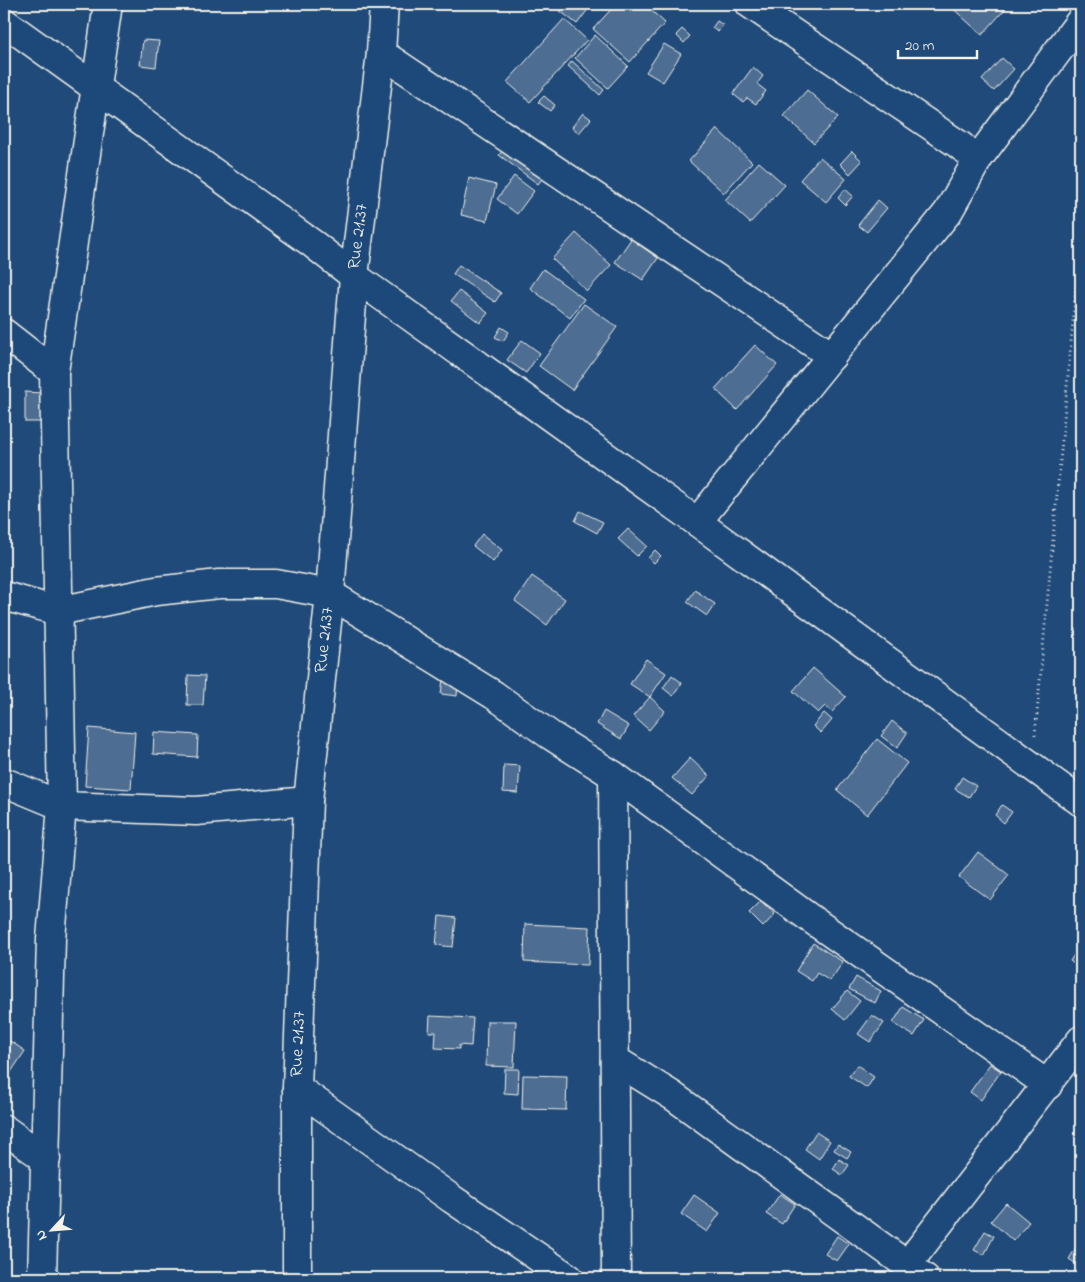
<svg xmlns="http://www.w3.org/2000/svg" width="1085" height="1282" viewBox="0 0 1085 1282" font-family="'Indie Flower',sans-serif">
	<rect width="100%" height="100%" fill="#1f4a7a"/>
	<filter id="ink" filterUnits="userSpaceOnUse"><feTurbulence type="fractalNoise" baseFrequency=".02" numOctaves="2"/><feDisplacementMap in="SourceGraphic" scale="10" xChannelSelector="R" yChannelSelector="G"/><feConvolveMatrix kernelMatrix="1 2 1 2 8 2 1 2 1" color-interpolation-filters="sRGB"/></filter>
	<g filter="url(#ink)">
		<g fill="#4d6e92" stroke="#f4f1e8">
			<path d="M551 4H592L577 24Z"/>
			<path d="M616 4H644L665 23 630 62 593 29Z"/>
			<path d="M948 4H1001L1006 8 982 35Z"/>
			<path d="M564 19 587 40 530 102 507 82Z"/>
			<path d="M717 21 723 25 718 32 712 28Z"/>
			<path d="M682 29 690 36 684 43 676 35Z"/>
			<path d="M595 35 628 66 608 88 575 58Z"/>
			<path d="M143 40 159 41 156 67 140 65Z"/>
			<path d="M664 44 681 54 663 82 646 72Z"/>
			<path d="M1002 58 1014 69 994 91 982 80Z"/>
			<path d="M572 61 604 90 600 95 568 66Z"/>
			<path d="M753 67 763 76 757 84 766 91 756 104 747 98 743 102 733 94Z"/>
			<path d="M807 90 838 117 814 143 784 116Z"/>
			<path d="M544 96 555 105 550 111 538 102Z"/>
			<path d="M583 113 591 119 579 133 572 127Z"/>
			<path d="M717 129 752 162 724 193 689 161Z"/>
			<path d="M510 141 549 170 538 184 499 155Z"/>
			<path d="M852 151 862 161 850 174 840 164Z"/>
			<path d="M820 157 846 179 826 202 800 180Z"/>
			<path d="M759 162 785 185 750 223 725 200Z"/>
			<path d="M514 176 534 191 517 214 497 199Z"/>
			<path d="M469 178 496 185 487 221 461 215Z"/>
			<path d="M845 189 853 196 845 205 838 198Z"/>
			<path d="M878 200 887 208 867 232 858 225Z"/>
			<path d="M576 233 611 265 587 291 552 259Z"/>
			<path d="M631 239 658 258 643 280 615 262Z"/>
			<path d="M459 265 501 293 495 302 453 274Z"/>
			<path d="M543 269 584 299 570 318 530 288Z"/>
			<path d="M459 291 488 313 480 323 451 301Z"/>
			<path d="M584 304 617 327 572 390 539 366Z"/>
			<path d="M501 327 509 332 503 341 495 337Z"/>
			<path d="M522 340 540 353 526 373 507 360Z"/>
			<path d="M755 345 777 365 737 410 715 389Z"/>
			<path d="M25 392 42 393 41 422H25Z"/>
			<path d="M580 511 603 522 597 533 575 521Z"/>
			<path d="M628 529 647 546 637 556 618 539Z"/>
			<path d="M482 534 502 550 493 562 473 546Z"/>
			<path d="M655 550 661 556 654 563 648 558Z"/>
			<path d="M532 576 565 599 547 625 515 601Z"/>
			<path d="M695 590 715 604 707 616 687 602Z"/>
			<path d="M646 659 666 673 650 697 630 684Z"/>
			<path d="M813 668 846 697 832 712 825 706 818 713 793 691Z"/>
			<path d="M188 675 205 676 203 705H187Z"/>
			<path d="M672 675 682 683 673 696 663 688Z"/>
			<path d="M443 679 458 681 457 696 441 694Z"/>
			<path d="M650 697 665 711 649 730 633 716Z"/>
			<path d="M604 711 629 726 621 739 597 724Z"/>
			<path d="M824 713 832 720 821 733 813 726Z"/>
			<path d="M892 721 907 733 897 748 881 736Z"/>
			<path d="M89 728 135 732 131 789 85 786Z"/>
			<path d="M154 732 198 735 197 757 153 754Z"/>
			<path d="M877 739 907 763 867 815 837 790Z"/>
			<path d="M690 758 709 776 692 795 672 778Z"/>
			<path d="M504 765 520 766 518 793 503 792Z"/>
			<path d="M962 777 976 786 969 797 955 789Z"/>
			<path d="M1002 805 1012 812 1004 823 995 815Z"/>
			<path d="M978 852 1009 875 990 900 959 877Z"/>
			<path d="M761 901 775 914 763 927 749 913Z"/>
			<path d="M439 916 456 918 453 947 436 945Z"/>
			<path d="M525 924 590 927 588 965 524 962Z"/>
			<path d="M813 943 843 962 830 981 817 973 812 981 796 971Z"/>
			<path d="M1081 944V969L1070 961Z"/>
			<path d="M856 977 881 991 875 1003 849 989Z"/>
			<path d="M847 991 860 1001 845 1020 832 1009Z"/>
			<path d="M903 1007 924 1020 914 1036 893 1023Z"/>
			<path d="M872 1015 884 1023 870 1042 858 1034Z"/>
			<path d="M430 1016 473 1018 471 1046 459 1045V1049L435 1048 436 1032H429Z"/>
			<path d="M487 1021H516L514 1067 486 1066Z"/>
			<path d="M4 1037 25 1051 5 1081 4 1080Z"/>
			<path d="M990 1064 1001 1071 981 1100 970 1092Z"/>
			<path d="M857 1065 874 1077 867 1088 849 1076Z"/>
			<path d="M505 1069H519L518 1094 504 1093Z"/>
			<path d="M523 1075 567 1076 566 1110 522 1109Z"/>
			<path d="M816 1132 830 1141 819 1159 805 1149Z"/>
			<path d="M838 1144 851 1152 847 1158 834 1150Z"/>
			<path d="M839 1159 849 1165 842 1175 833 1169Z"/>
			<path d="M780 1194 795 1204 782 1224 766 1214Z"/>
			<path d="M694 1195 720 1213 707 1232 681 1214Z"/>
			<path d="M1006 1203 1029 1222 1013 1241 991 1221Z"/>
			<path d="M985 1231 994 1236 984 1255 974 1250Z"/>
			<path d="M837 1236 849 1244 837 1261 825 1254Z"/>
			<path d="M1081 1240V1267L1069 1259Z"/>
		</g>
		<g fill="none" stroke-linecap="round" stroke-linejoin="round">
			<defs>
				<g id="minor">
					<path d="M108 4 54 372 62 806 196 811 308 801"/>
					<path d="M750 4 958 144 978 159"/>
					<path d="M4 22 313 244 354 276 697 522 1081 802"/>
					<path d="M381 53 832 356"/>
					<path d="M4 333 54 372"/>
					<path d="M697 522 948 212 978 159 1081 20"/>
					<path d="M4 596 58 611 156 591 219 584H276L330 594 494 695 550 735 613 775 811 919 1048 1085"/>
					<path d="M613 775 616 1278"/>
					<path d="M4 782 62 806 51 939 42 1278"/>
					<path d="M615 1060 673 1096 925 1278"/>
					<path d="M297 1088 452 1199 569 1278"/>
					<path d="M4 1129 46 1159"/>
					<path d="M907 1265 1081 1040"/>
					<path id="s1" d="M297 1278V1088L308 801 330 594 354 276 381 53 384 4"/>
				</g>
			</defs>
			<use href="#minor" stroke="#f4f1e8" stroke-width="31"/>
			<path stroke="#f4f1e8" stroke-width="3" stroke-dasharray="1 4" stroke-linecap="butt" d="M1035 735 1081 233"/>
			<use href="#minor" stroke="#1f4a7a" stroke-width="28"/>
		</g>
	</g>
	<g text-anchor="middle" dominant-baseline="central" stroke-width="4.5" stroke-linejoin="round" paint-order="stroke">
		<g font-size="18" fill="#f4f1e8" stroke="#1f4a7a">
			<text stroke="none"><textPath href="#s1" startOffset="1044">Rue 21.37</textPath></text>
			<text stroke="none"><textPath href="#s1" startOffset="639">Rue 21.37</textPath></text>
			<text stroke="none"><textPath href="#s1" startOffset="234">Rue 21.37</textPath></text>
		</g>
	</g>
	<rect width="1085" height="1282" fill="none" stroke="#1f4a7a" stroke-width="20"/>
	<rect x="10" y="10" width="1065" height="1262" fill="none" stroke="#f4f1e8" stroke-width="2" filter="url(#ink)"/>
	<g transform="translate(52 1230) rotate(244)" stroke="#1f4a7a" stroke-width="4" paint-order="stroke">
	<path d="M0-4L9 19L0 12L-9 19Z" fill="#f4f1e8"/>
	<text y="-8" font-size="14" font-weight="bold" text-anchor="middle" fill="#f4f1e8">N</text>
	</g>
	<path d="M898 50v8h79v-8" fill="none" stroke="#f4f1e8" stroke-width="2.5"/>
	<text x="905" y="50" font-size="15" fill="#f4f1e8" stroke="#1f4a7a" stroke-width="4" paint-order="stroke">20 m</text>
</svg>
